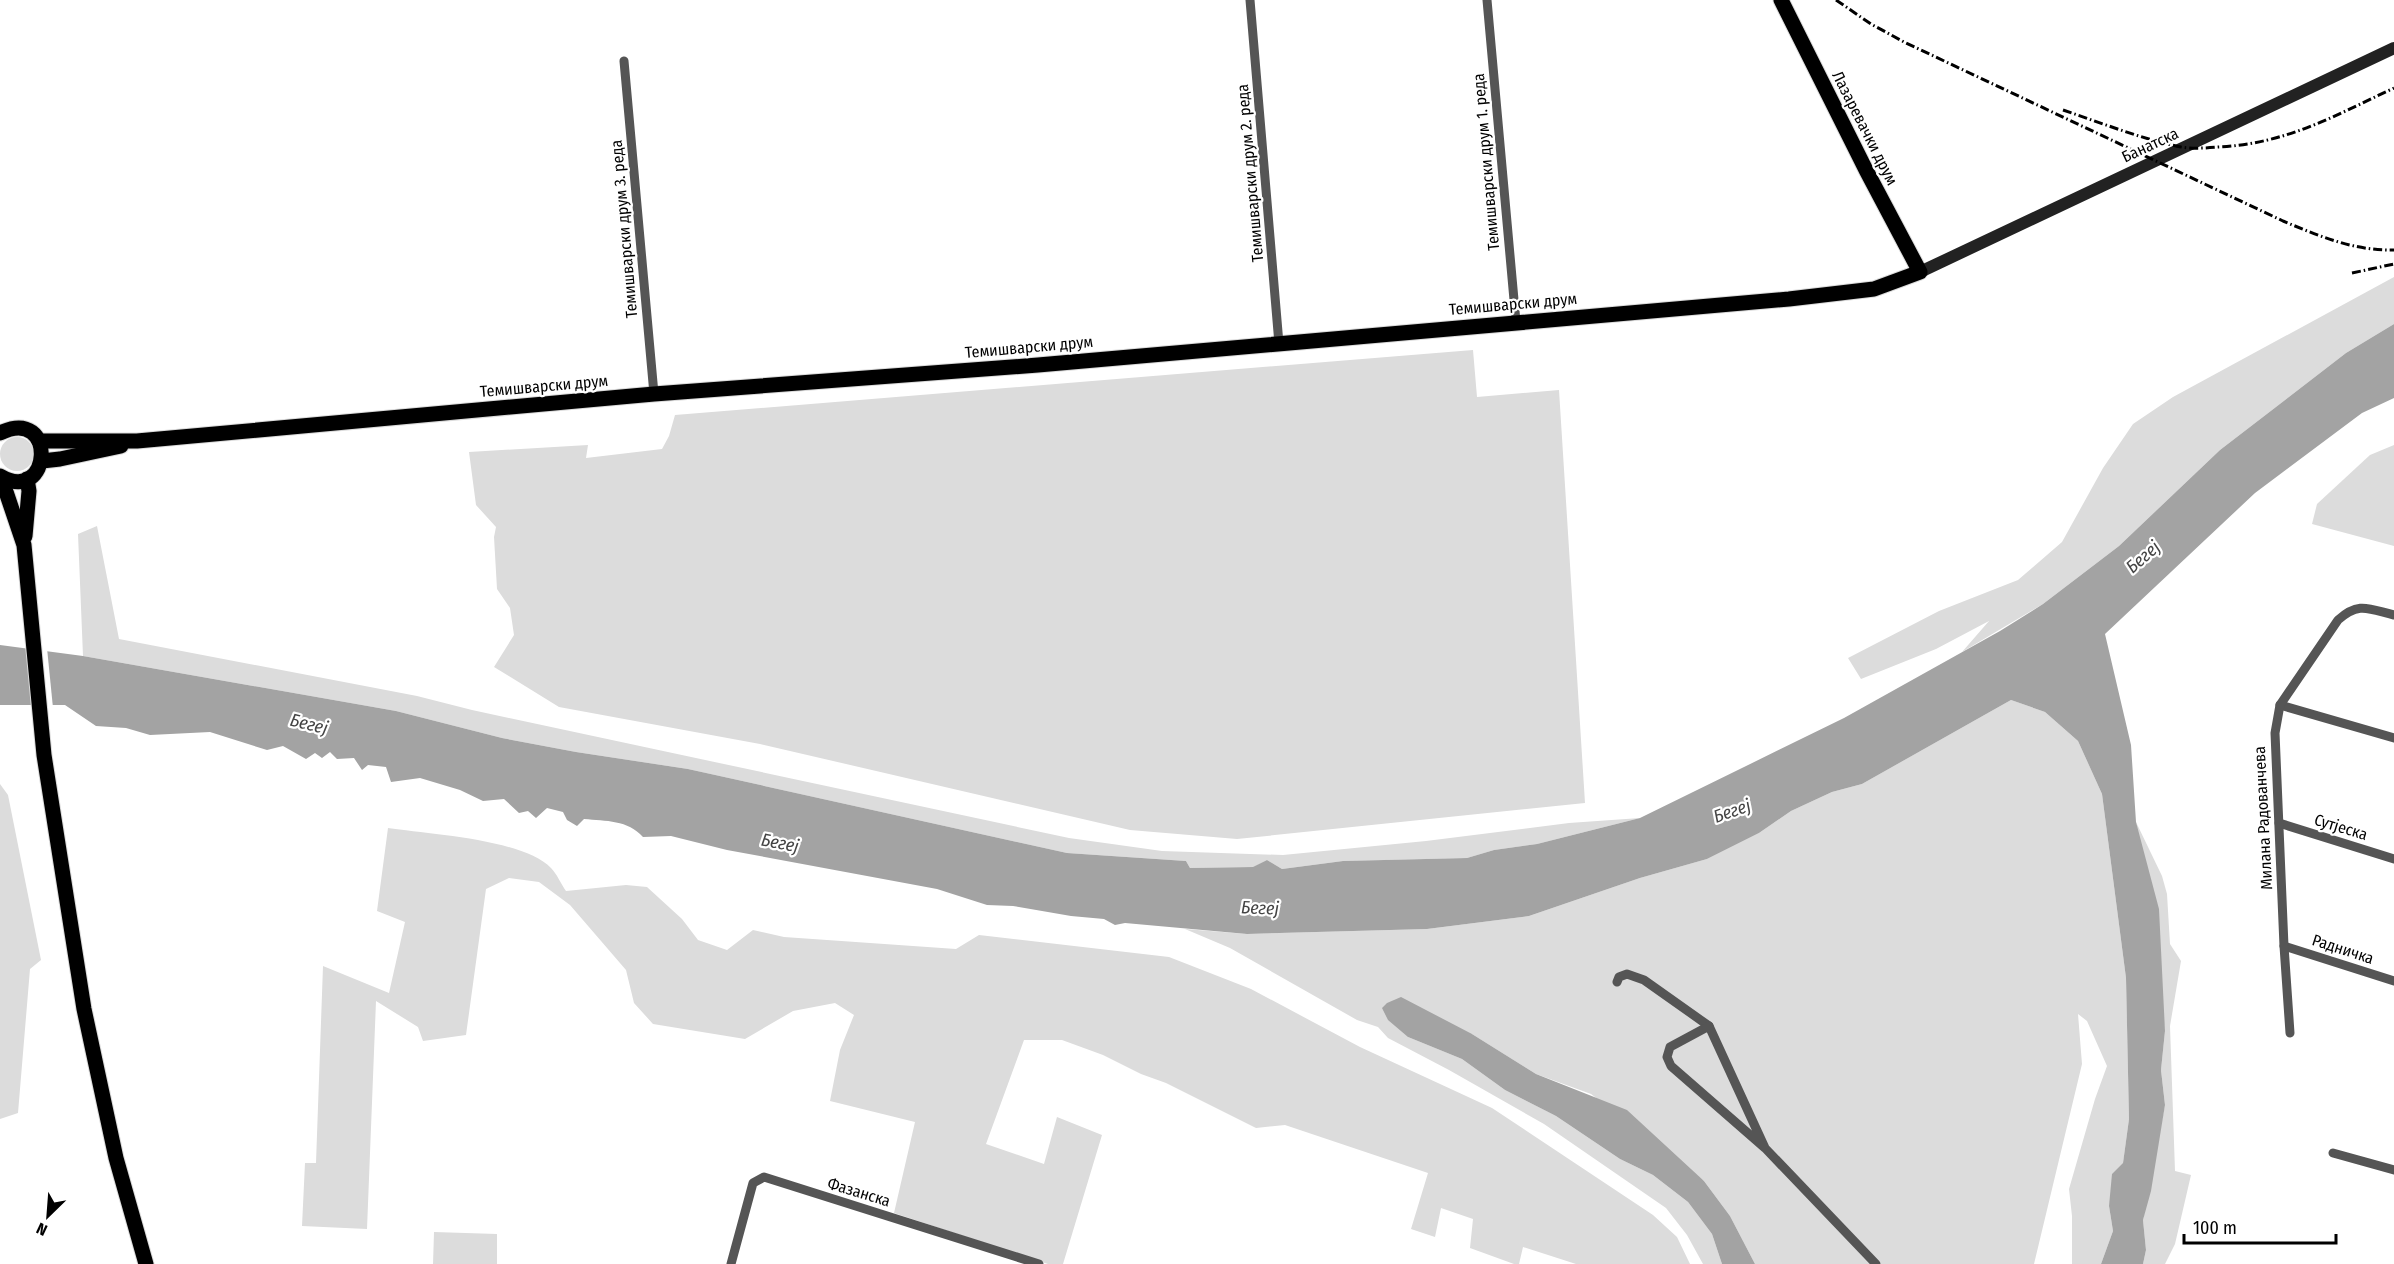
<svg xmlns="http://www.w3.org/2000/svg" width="2394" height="1264" viewBox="0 0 2394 1264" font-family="'Fira Sans Condensed',sans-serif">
	<rect width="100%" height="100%" fill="#fff"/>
	<g fill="#dcdcdc">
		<path d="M2394 277V324L2346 353 2220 450 2119 546 2043 604 1962 652 1989 621 1936 649 1861 679 1848 658 1939 611 2018 580 2062 542 2103 468 2133 424 2173 397Z"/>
		<path d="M1473 350 1477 397 1559 390 1585 803 1237 839 1130 830 760 744 559 707 494 667 514 635 510 608 497 589 494 537 496 527 476 505 469 452 588 445 586 458 662 449 669 436 675 415Z"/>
		<circle cx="17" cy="454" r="17"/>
		<path d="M2394 445V546L2312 524 2317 504 2370 455Z"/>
		<path d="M97 526 119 639 417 696 472 710 1069 838 1162 851 1283 855 1426 841 1569 823 1640 818 1537 844 1494 850 1467 858 1343 861 1282 869 1267 860 1254 867 1190 868 1186 861 1067 853 688 769 576 752 502 738 396 711 83 656 78 534Z"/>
		<path d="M2011 700 2045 712 2078 741 2102 794 2126 978 2129 1119 2123 1163 2109 1206 2113 1231 2101 1264H2072V1216L2069 1189 2095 1099 2107 1066 2087 1021 2078 1014 2082 1064 2034 1264H1755L1730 1216 1704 1181 1591 1094 1536 1074 1472 1034 1408 1037 1462 1059 1505 1090 1556 1116 1620 1159 1653 1175 1688 1202 1712 1234 1722 1264H1703L1687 1235 1666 1208 1544 1124 1449 1070 1388 1038 1378 1027 1357 1020 1230 948 1185 929 1247 934 1427 929 1529 916 1640 878 1707 859 1759 833 1791 811 1832 792 1862 784Z"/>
		<path d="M0 784 8 795 41 960 30 969 18 1113 0 1119Z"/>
		<path d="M2136 822 2162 876 2167 894 2170 944 2181 961 2170 1026 2175 1171 2191 1175 2175 1244 2165 1264H2143L2146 1250 2143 1220 2165 1105 2161 1070 2165 1031Z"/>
		<path d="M388 828C428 834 523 839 551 868 557 874 561 884 566 891L626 885 647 887 682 919 698 940 727 950 753 930 784 937 956 949 979 935 1169 957 1251 989 1360 1047 1492 1108 1653 1215 1677 1237 1690 1264H1576L1523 1247 1519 1264H1514L1470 1248 1473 1219 1441 1208 1435 1237 1411 1229 1428 1173 1285 1125 1256 1128 1166 1083 1141 1074 1103 1055 1062 1040H1024L986 1144 1044 1164 1057 1117 1102 1135 1063 1264H1048L894 1213 915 1122 830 1101 840 1050 854 1015 835 1003 793 1011 745 1039 653 1024 634 1003 626 970 570 905 539 882 509 878 486 889 466 1035 423 1041 418 1027 376 1001 367 1229 302 1226 305 1163H316L323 966 389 993 405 922 377 911Z"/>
		<path d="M434 1232 497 1234V1264H433Z"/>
	</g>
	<g fill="#a3a3a3">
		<path d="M2394 324V398L2362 413 2255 493 2105 634 2131 745 2136 822 2159 909 2165 1031 2161 1070 2165 1105 2151 1191 2143 1220 2146 1250 2143 1264H2101L2113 1231 2109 1206 2112 1174 2123 1163 2129 1119 2126 978 2102 794 2078 741 2045 712 2011 700 1862 784 1832 792 1791 811 1759 833 1707 859 1640 878 1529 916 1427 929 1247 934 1125 923 1115 925 1104 919 1071 916 1013 906 987 905 937 889 727 850 671 836 643 837C628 820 606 821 584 819L577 826 567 820 563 812 547 808 536 818 528 811 519 813 504 799 483 801 460 790 420 778 391 782 386 767 368 765 362 770 354 758 337 759 330 752 322 758 315 753 306 759 283 746 267 750 210 732 150 735 126 728 96 726 65 705H0V645L83 656 396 711 502 738 576 752 688 769 1067 853 1186 861 1190 868 1253 867 1267 860 1282 869 1343 861 1467 858 1494 850 1537 844 1640 818 1844 718 2000 631 2043 604 2119 546 2220 450 2346 353Z"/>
		<path d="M1401 997 1472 1034 1536 1074 1627 1110 1704 1181 1730 1216 1755 1264H1722L1712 1234 1688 1202 1653 1175 1620 1159 1556 1116 1505 1090 1462 1059 1408 1037 1388 1020 1382 1008 1387 1003Z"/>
	</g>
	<path fill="#fff" d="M29 646 47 648 53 708H34Z"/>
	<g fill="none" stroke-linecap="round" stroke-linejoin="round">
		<defs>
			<g id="primary">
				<path d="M0 433C58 405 52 506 0 476"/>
				<path d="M39 441H137L654 394 1038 365 1789 299 1874 289 1920 272 1866 170 1781 0"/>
				<path d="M42 461 60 459 121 446"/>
				<path d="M1 477 24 545 44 755 84 1009 116 1158 146 1264"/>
				<path d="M25 536 29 491 27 479"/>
			</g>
		</defs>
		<use href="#primary" stroke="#dbdbdb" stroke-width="17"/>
		<g stroke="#555" stroke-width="9">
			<path d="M1250 0 1279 344"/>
			<path d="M1487 0 1516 322"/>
			<path d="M624 61 654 394"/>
			<path d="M2280 705 2394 738"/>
			<path d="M2279 823 2394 859"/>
			<path d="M2284 946 2394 981"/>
			<path d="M1617 982 1619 977 1627 974 1644 980 1709 1026"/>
			<path d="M2290 1033 2284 946 2275 733 2280 705 2338 620C2359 601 2369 609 2394 615"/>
			<path d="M1765 1148 1709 1026 1670 1047 1667 1057 1671 1066 1765 1148 1876 1264"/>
			<path d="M2333 1153 2394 1170"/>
			<path d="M731 1264 753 1183 764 1177 1039 1264"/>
		</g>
		<path stroke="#222" stroke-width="12" d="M1920 272 2394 48"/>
		<use href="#primary" stroke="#000" stroke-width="15"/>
		<g stroke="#000" stroke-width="3" stroke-dasharray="9 3 1.5 3" stroke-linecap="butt">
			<path d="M1836 0 1871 24 1904 42 2283 221C2319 236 2354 251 2394 250"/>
			<path d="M2063 110C2102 123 2141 139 2181 147 2193 149 2206 148 2218 147 2286 144 2334 116 2394 88"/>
			<path d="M2352 273 2394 264"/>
		</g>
	</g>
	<g text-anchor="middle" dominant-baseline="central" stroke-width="4.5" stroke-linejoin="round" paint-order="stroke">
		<g font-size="16" fill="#000" stroke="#fff">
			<text transform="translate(1865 128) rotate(63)">Лазаревачки друм</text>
			<text transform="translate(2150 145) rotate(-25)">Банатска</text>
			<text transform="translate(1486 162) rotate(-95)">Темишварски друм 1. реда</text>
			<text transform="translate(1250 173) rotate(-95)">Темишварски друм 2. реда</text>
			<text transform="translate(624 229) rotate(-95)">Темишварски друм 3. реда</text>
			<text transform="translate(1513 304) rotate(-5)">Темишварски друм</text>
			<text transform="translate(1029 347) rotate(-5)">Темишварски друм</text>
			<text transform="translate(544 386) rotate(-5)">Темишварски друм</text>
			<text transform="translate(2263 818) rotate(-93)">Милана Радованчева</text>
			<text transform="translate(2341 827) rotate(17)">Сутјеска</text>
			<text transform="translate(2343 949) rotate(18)">Радничка</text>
			<text transform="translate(859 1192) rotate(17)">Фазанска</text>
		</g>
		<g font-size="18" font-style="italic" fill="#444" stroke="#fff">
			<text transform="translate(2143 557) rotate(-41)">Бегеј</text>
			<text transform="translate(309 724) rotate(14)">Бегеј</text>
			<text transform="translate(1732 811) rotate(-19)">Бегеј</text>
			<text transform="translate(780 843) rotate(11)">Бегеј</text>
			<text transform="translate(1260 908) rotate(2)">Бегеј</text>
		</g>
	</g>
	<g transform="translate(48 1216) rotate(205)" stroke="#ffffff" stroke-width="4.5" paint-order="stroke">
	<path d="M0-4.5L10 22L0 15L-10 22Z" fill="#000000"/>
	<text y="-9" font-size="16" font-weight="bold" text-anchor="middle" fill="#000000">N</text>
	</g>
	<path d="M2184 1234v9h152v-9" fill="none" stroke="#000000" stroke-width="3"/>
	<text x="2193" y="1234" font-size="18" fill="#000000" stroke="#ffffff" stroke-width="4.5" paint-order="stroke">100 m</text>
</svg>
